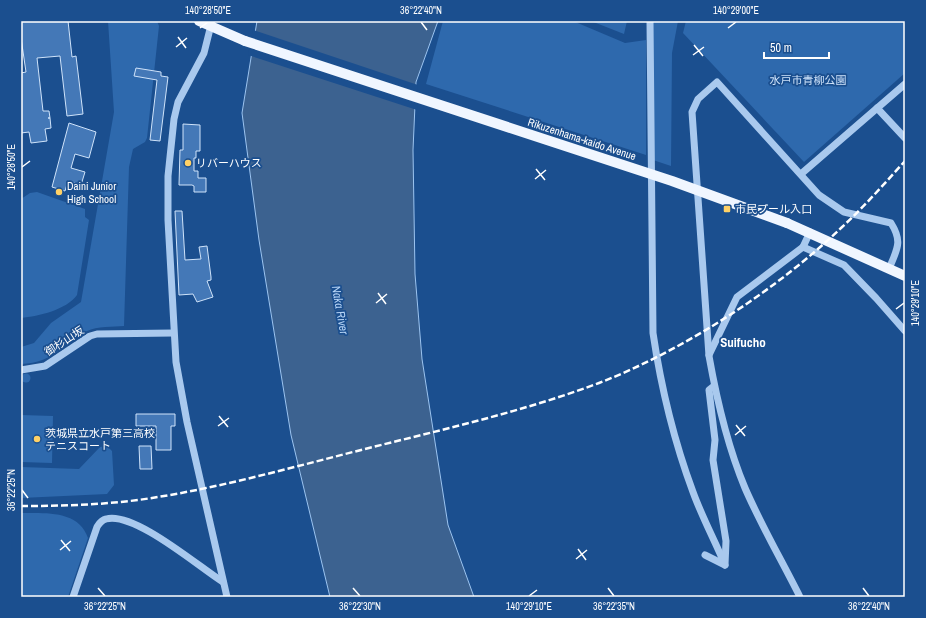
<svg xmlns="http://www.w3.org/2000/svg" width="926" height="618" viewBox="0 0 926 618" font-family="'Archivo Narrow','Noto Sans JP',sans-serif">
	<rect width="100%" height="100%" fill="#1b4f8f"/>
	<g fill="#2e69ad">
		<path d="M108 21H157L159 26 147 138 145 142 133 149 129 167 124 326C113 327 97 326 87 331 60 343 56 363 21 364V347L34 343 51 323 81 302 114 112Z"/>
		<path d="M443 21H573L625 43 646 40V155L426 84Z"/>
		<path d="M591 21H627L624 34Z"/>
		<path d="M651 21H678L672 53 671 166 653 160Z"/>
		<path d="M686 21H905V73L804 162 683 33Z"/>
		<path d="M37 192 85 209V217L89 220 77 295C66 310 39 316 21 318V199L30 193Z"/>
		<circle cx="26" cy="378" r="4.5"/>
		<path d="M21 415 53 416 52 463 21 462Z"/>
		<path d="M107 446 112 451 114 485 107 494 21 498V467L79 469 100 447Z"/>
		<path d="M21 513C45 513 79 510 88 538L68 597H21Z"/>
	</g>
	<path fill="#3c6290" stroke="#9cc4f0" d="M257 21H438L416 82 413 150 415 274 422 359 448 525 474 597H330L291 435 259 240 242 113Z"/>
	<path fill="#1b4f8f" d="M253 30 418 85 417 110 248 55Z"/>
	<g fill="#4478b7" stroke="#cfe3fa">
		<path d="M21 21H68L72 57 76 56 83 114 67 116 60 56 37 58 43 111H49L50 118H48H50L51 128 45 129 47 141 31 143 29 132 21 133V73L26 72 21 38Z"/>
		<path d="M136 68 161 72V76L168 77 160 141 150 140 157 80 134 76Z"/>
		<path d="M69 123 96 132 89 158 75 154 71 168 85 172 81 185 68 181 65 191 52 187Z"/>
		<path d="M183 124 200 125V151H196V158H194V171H198V178H206V192H194V186L192 185H179L180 150H183Z"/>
		<path d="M175 211H182L185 260 201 259 199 247 207 246 211 277V280L207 281 213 297 197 302 193 294 179 295Z"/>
		<path d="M136 414H175V426H171V450H156V426H136Z"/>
		<path d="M139 446H151L152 469H140Z"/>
	</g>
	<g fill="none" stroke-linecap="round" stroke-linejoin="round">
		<g stroke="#a9c9ee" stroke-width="7">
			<path d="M212 21 204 53 178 102 174 119 168 176V220L176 362 187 422 227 597"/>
			<path d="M650 21 653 333C661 387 674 441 693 492 702 517 715 541 725 565"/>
			<path d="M877 108 905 138"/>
			<path d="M801 174 905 84"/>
			<path d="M803 247 844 265 876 298 905 331"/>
			<path d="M709 355 737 297 803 247 810 232"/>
			<path d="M21 370 45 366 90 336 97 334 173 333"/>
			<path d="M705 555 725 565 726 541 713 460 715 440 709 390 714 386"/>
			<path d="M73 597 97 527C99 524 101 520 106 519 134 511 199 567 223 582"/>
			<path d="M800 597C782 561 761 525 745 488 727 445 717 401 709 356L692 112 698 99 717 82 819 195 844 212 891 223C903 242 897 249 889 269"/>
		</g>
		<g stroke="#f0f6ff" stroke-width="10">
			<path d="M199 21 245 41"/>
			<path d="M787 223 905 276"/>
		</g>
		<path stroke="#fff" stroke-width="2.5" stroke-dasharray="7 3" stroke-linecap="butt" d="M21 506C60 506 99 505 138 500 211 490 282 470 353 452 436 431 519 413 599 383 684 350 775 291 841 228 864 207 884 184 905 161"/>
		<path stroke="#f0f6ff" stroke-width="10" d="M245 41 672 181 787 223"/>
	</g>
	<path fill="none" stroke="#fff" stroke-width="1.5" d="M421 22 427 30M200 28 208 22M728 28 736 22M178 37 186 48M694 45 703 56M176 47 187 38M693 55 704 47M22 167 30 161M536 169 545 180M535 179 546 170M378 293 386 304M376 303 387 294M896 309 904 303M219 416 228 427M736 425 745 436M218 426 229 418M735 435 746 426M22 490 28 498M61 540 70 551M578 549 586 560M60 550 71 541M576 559 587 550M98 588 105 596M353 588 360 596M608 588 614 596M863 588 869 596M529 596 537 590"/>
	<g fill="#ffd166" stroke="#1b4f8f" stroke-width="1.5">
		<circle cx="188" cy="163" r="4"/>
		<circle cx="59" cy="192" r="4"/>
		<rect x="723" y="205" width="8" height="8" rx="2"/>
		<circle cx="37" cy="439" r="4"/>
	</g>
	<g text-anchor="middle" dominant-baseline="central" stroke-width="3.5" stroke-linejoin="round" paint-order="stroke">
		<g font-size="11" fill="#cfe3fa" stroke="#1b4f8f">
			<text x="808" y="80">水戸市青柳公園</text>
		</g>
		<g font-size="11" fill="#fff" stroke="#1b4f8f">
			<text transform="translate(582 139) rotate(18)">Rikuzenhama-kaido Avenue</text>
			<text transform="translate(64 341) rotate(-33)">御杉山坂</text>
		</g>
		<g font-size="11" fill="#fff" stroke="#1b4f8f" text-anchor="start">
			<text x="196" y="163">リバーハウス</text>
			<text x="67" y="186">Daini Junior<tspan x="67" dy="13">High School</tspan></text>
			<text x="735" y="209">市民プール入口</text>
			<text x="45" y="433">茨城県立水戸第三高校<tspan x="45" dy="13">テニスコート</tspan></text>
		</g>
		<g font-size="12" font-style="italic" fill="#b5d3f5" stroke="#1b4f8f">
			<text transform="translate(340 310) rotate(80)">Naka River</text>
		</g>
		<g font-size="13" font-weight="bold" fill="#fff" stroke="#1b4f8f">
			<text x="743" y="342">Suifucho</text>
		</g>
	</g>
	<rect width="926" height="618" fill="none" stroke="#1b4f8f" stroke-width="44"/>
	<path d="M764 52v6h65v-6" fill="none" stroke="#ffffff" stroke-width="2"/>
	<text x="770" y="52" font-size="12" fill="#ffffff" stroke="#1b4f8f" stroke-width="3" paint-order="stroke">50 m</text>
	<rect x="22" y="22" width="882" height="574" fill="none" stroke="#fff" stroke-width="1.5"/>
	<g font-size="10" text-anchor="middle" fill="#fff">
		<text x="208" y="14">140°28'50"E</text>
		<text x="421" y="14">36°22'40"N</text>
		<text x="736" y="14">140°29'00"E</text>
		<text transform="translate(11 167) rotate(-90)" y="4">140°28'50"E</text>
		<text transform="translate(915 303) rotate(-90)" y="4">140°29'10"E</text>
		<text transform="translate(11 490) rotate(-90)" y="4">36°22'25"N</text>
		<text x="105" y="610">36°22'25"N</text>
		<text x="360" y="610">36°22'30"N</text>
		<text x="529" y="610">140°29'10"E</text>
		<text x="614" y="610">36°22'35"N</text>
		<text x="869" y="610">36°22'40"N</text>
	</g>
</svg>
